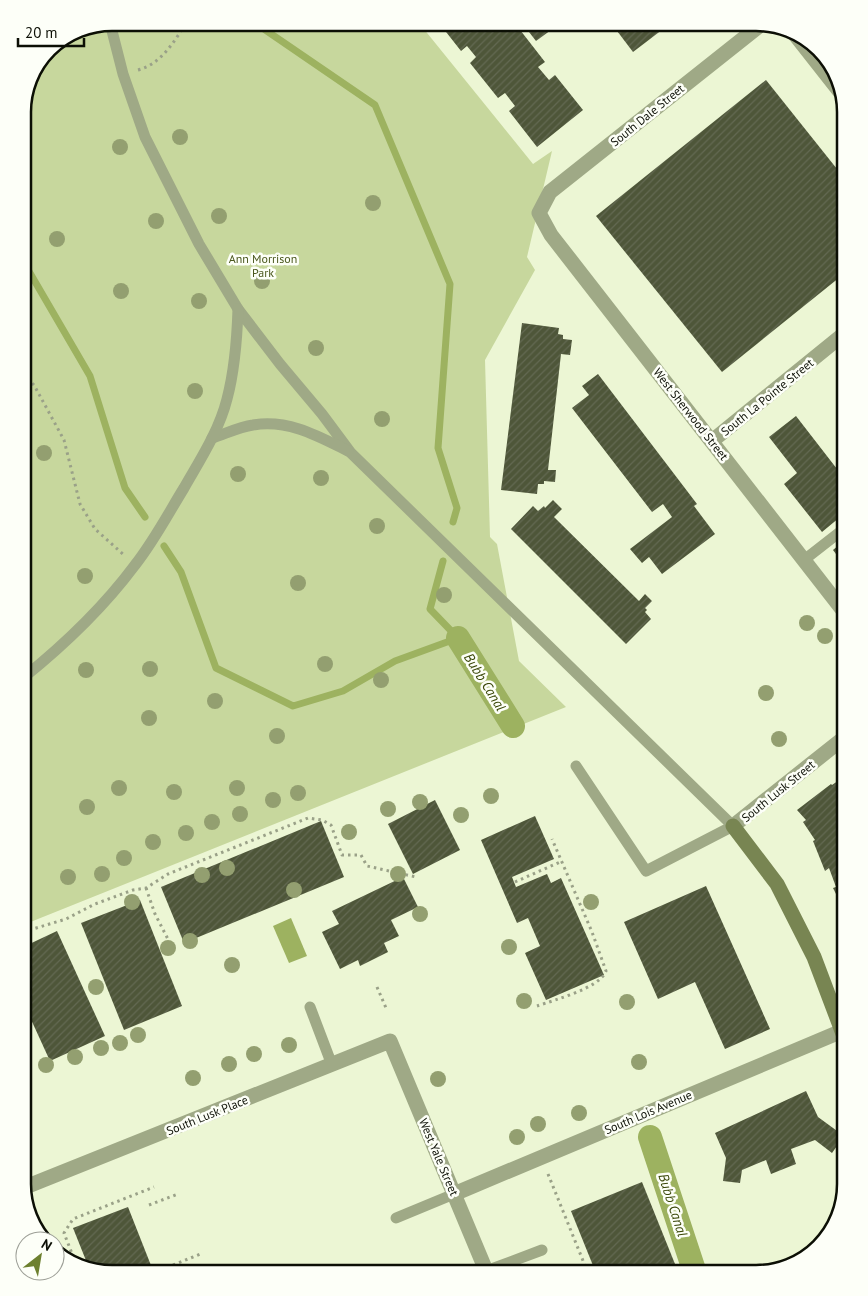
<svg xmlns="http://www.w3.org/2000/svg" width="868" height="1296" viewBox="0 0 868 1296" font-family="'PT Sans',sans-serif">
	<defs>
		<pattern id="building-hatch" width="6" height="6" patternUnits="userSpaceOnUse" patternTransform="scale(1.25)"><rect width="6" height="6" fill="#4e5639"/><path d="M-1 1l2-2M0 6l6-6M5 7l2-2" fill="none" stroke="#636952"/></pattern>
	</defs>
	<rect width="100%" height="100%" fill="#ecf6d4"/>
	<path fill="#c7d79d" d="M112 23H419L533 164 552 151 527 257 535 270 485 360 490 537 497 544 519 661 566 707 23 925V106L49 48 78 29Z"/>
	<path fill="#9db260" d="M291 918 307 956 289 963 273 926Z"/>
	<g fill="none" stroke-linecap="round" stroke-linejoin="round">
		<g stroke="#9db260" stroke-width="7">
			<path d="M255 23 375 105 450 284 438 448 457 508 453 522"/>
			<path d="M23 261 90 376 125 488 145 517"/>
			<path d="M164 546 181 572 216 668 293 706 343 691 395 661 458 638 430 609 443 561"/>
		</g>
		<g stroke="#9db260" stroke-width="24">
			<path d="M458 638 513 726"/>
			<path d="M650 1137 695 1273"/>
		</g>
	</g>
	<g fill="url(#building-hatch)">
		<path d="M439 23H503L510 31 517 26 545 62 538 67 549 80 555 75 583 110 537 147 509 111 515 106 505 93 498 98 470 63 476 57 467 46 461 51Z"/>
		<path d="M522 23H546L551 30 536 41Z"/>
		<path d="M572 23H582L575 28Z"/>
		<path d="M611 23H671L633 52Z"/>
		<path d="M766 80 845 179V273L722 372 596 216Z"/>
		<path d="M522 323 559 328 558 334 563 335V339L572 340 570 355 561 354 548 470H556L555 482 544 481V484H538L537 494 501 490Z"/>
		<path d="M598 374 697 504 694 506 715 534 662 574 649 557 642 563 630 549 672 517 663 504 652 512 572 408 589 395 582 386Z"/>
		<path d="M796 416 844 478 838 483 845 492V513L822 532 784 484 797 473 769 437Z"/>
		<path d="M553 500 562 509 554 517 639 601 645 594 652 601 645 608 647 610 645 612 651 619 626 644 511 529 533 506 538 511 544 506 545 508Z"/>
		<path d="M845 540V566L833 550Z"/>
		<path d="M845 776V906L843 908 833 888 836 887 829 868 825 871 813 841 815 840 803 822 806 820 797 810 831 784 832 785Z"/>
		<path d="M435 800 460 850 413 874 388 824Z"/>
		<path d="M535 816 554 859 512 877 516 887 547 874 551 883 561 878 604 975 546 1000 525 953 540 946 528 918 517 923 481 840Z"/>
		<path d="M321 821 344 877 184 943 161 887Z"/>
		<path d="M403 877 418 907 391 920 399 936 384 943 388 952 360 966 358 960 340 969 322 932 339 924 332 911Z"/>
		<path d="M706 886 770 1029 725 1049 695 982 658 999 624 922Z"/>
		<path d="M140 900 182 1006 124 1030 81 923Z"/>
		<path d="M57 931 105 1036 50 1061 23 1002V947Z"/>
		<path d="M806 1091 818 1117 844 1136 832 1153 815 1140 791 1149 796 1164 771 1174 766 1160 742 1170 740 1183 723 1181 726 1158 715 1133Z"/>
		<path d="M642 1182 675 1264 651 1273H596L571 1211Z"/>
		<path d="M128 1207 154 1273H106L89 1268 73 1228Z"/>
	</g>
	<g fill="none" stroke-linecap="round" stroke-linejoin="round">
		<g stroke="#9aa188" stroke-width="3" stroke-dasharray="2.5 4" stroke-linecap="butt">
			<path d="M138 70C161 64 174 42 186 23"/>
			<path d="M23 374 34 385 64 440 80 504 95 529 124 555"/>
			<path d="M515 882 560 862"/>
			<path d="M146 888 155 914 172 947"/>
			<path d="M23 932 66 919 95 904 133 890 146 888 168 874 308 818 322 820 331 825 342 855H361L367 866 416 877"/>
			<path d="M377 987 386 1008"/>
			<path d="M537 1006C554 1000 600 988 606 971L592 932 552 839"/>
			<path d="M548 1174 588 1273"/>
			<path d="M149 1205 178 1194"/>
			<path d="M76 1264 64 1233 73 1219 154 1187"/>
			<path d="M173 1265 203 1253"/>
		</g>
		<g stroke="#9fa986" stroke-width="11">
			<path d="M110 23 123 74 145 137 199 244 238 309 280 364 322 414 351 453 733 826 646 871 576 766"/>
			<path d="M212 438C225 434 239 427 253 425 288 419 318 436 348 451"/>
			<path d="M804 560 845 528"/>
			<path d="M23 678C64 645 103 608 135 565 154 541 168 514 184 488 200 460 219 431 227 399 235 369 237 340 238 309"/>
			<path d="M310 1007 332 1065"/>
			<path d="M396 1218 454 1194"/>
			<path d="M486 1271 542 1250"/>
		</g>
		<g stroke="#9fa986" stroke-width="15">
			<path d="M763 23 550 192 539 213 551 235 845 613"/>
			<path d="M793 32 841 93"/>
			<path d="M712 441 845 333"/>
			<path d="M733 826 845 737"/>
			<path d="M23 1188 390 1041 487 1273"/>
			<path d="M454 1194 842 1031"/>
		</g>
		<path stroke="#788552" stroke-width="15" d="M733 826 777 884 814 957 845 1039"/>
	</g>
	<g fill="#939f70">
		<circle cx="180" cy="137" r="8"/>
		<circle cx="120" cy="147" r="8"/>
		<circle cx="373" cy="203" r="8"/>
		<circle cx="219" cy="216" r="8"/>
		<circle cx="156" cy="221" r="8"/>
		<circle cx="57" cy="239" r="8"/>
		<circle cx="262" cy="281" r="8"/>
		<circle cx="121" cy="291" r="8"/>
		<circle cx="199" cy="301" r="8"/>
		<circle cx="316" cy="348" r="8"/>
		<circle cx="195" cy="391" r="8"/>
		<circle cx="382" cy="419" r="8"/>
		<circle cx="44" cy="453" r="8"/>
		<circle cx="238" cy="474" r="8"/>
		<circle cx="321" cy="478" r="8"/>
		<circle cx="377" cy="526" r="8"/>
		<circle cx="85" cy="576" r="8"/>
		<circle cx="298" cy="583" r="8"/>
		<circle cx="444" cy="595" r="8"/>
		<circle cx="807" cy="623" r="8"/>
		<circle cx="825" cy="636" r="8"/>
		<circle cx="325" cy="664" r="8"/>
		<circle cx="150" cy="669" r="8"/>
		<circle cx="86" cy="670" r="8"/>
		<circle cx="381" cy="680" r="8"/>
		<circle cx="766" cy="693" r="8"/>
		<circle cx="215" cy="701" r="8"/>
		<circle cx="149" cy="718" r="8"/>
		<circle cx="277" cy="736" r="8"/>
		<circle cx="779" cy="739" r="8"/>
		<circle cx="119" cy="788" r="8"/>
		<circle cx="237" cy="788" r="8"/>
		<circle cx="174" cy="792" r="8"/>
		<circle cx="298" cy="793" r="8"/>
		<circle cx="491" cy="796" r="8"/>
		<circle cx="273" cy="800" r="8"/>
		<circle cx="420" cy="802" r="8"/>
		<circle cx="87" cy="807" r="8"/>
		<circle cx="388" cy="809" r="8"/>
		<circle cx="240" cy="814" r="8"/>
		<circle cx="461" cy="815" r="8"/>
		<circle cx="212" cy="822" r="8"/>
		<circle cx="349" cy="832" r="8"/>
		<circle cx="186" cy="833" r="8"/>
		<circle cx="153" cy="842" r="8"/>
		<circle cx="124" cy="858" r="8"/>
		<circle cx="227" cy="868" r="8"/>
		<circle cx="102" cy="874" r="8"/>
		<circle cx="398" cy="874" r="8"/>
		<circle cx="202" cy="875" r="8"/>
		<circle cx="68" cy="877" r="8"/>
		<circle cx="294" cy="890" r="8"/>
		<circle cx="132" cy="902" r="8"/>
		<circle cx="591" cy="902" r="8"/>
		<circle cx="420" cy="914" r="8"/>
		<circle cx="190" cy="941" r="8"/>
		<circle cx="509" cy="947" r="8"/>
		<circle cx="168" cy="948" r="8"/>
		<circle cx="232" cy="965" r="8"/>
		<circle cx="96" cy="987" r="8"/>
		<circle cx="524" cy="1001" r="8"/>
		<circle cx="627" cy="1002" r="8"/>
		<circle cx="138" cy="1035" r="8"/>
		<circle cx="120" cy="1043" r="8"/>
		<circle cx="289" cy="1045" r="8"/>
		<circle cx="101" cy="1048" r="8"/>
		<circle cx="254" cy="1054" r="8"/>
		<circle cx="75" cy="1057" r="8"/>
		<circle cx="639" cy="1062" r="8"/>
		<circle cx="229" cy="1064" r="8"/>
		<circle cx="46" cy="1065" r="8"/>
		<circle cx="193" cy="1078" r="8"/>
		<circle cx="438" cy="1079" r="8"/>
		<circle cx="579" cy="1113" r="8"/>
		<circle cx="538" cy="1124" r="8"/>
		<circle cx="517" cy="1137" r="8"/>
	</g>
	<g text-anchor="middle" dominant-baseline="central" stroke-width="5" stroke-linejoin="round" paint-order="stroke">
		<g font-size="12" fill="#0c0f05" stroke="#fdfff8">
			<text transform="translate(647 115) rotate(-39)">South Dale Street</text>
			<text transform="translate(767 397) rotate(-39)">South La Pointe Street</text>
			<text transform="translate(691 414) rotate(52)">West Sherwood Street</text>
			<text transform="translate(778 791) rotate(-39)">South Lusk Street</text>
			<text transform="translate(648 1112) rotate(-23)">South Lois Avenue</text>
			<text transform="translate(207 1115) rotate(-22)">South Lusk Place</text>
			<text transform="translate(439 1157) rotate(67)">West Yale Street</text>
		</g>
		<g font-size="12" fill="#4b581e" stroke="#fdfff8">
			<text x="263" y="258">Ann Morrison<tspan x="263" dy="14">Park</tspan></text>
		</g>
		<g font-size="14" font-style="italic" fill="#3b4809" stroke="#fdfff8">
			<text transform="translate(485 682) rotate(58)">Bubb Canal</text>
			<text transform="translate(673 1205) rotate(72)">Bubb Canal</text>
		</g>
	</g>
	<path d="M0 0H868V1296H0ZM112 31H756A81 81 0 0 1 837 112V1184A81 81 0 0 1 756 1265H112A81 81 0 0 1 31 1184V112A81 81 0 0 1 112 31Z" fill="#fdfff8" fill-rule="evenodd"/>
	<path fill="none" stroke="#0c0f05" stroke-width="2.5" d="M112 31H756A81 81 0 0 1 837 112V1184A81 81 0 0 1 756 1265H112A81 81 0 0 1 31 1184V112A81 81 0 0 1 112 31Z"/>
	<g transform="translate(40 1256) rotate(31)"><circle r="24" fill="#fdfff8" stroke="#9d9f97"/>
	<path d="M0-4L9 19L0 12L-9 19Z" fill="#6d802f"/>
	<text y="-8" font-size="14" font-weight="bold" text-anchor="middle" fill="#0c0f05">N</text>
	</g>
	<path d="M18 38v8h66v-8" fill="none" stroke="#0c0f05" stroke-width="2.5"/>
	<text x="25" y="38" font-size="15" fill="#0c0f05" stroke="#fdfff8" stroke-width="4" paint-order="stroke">20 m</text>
</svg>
